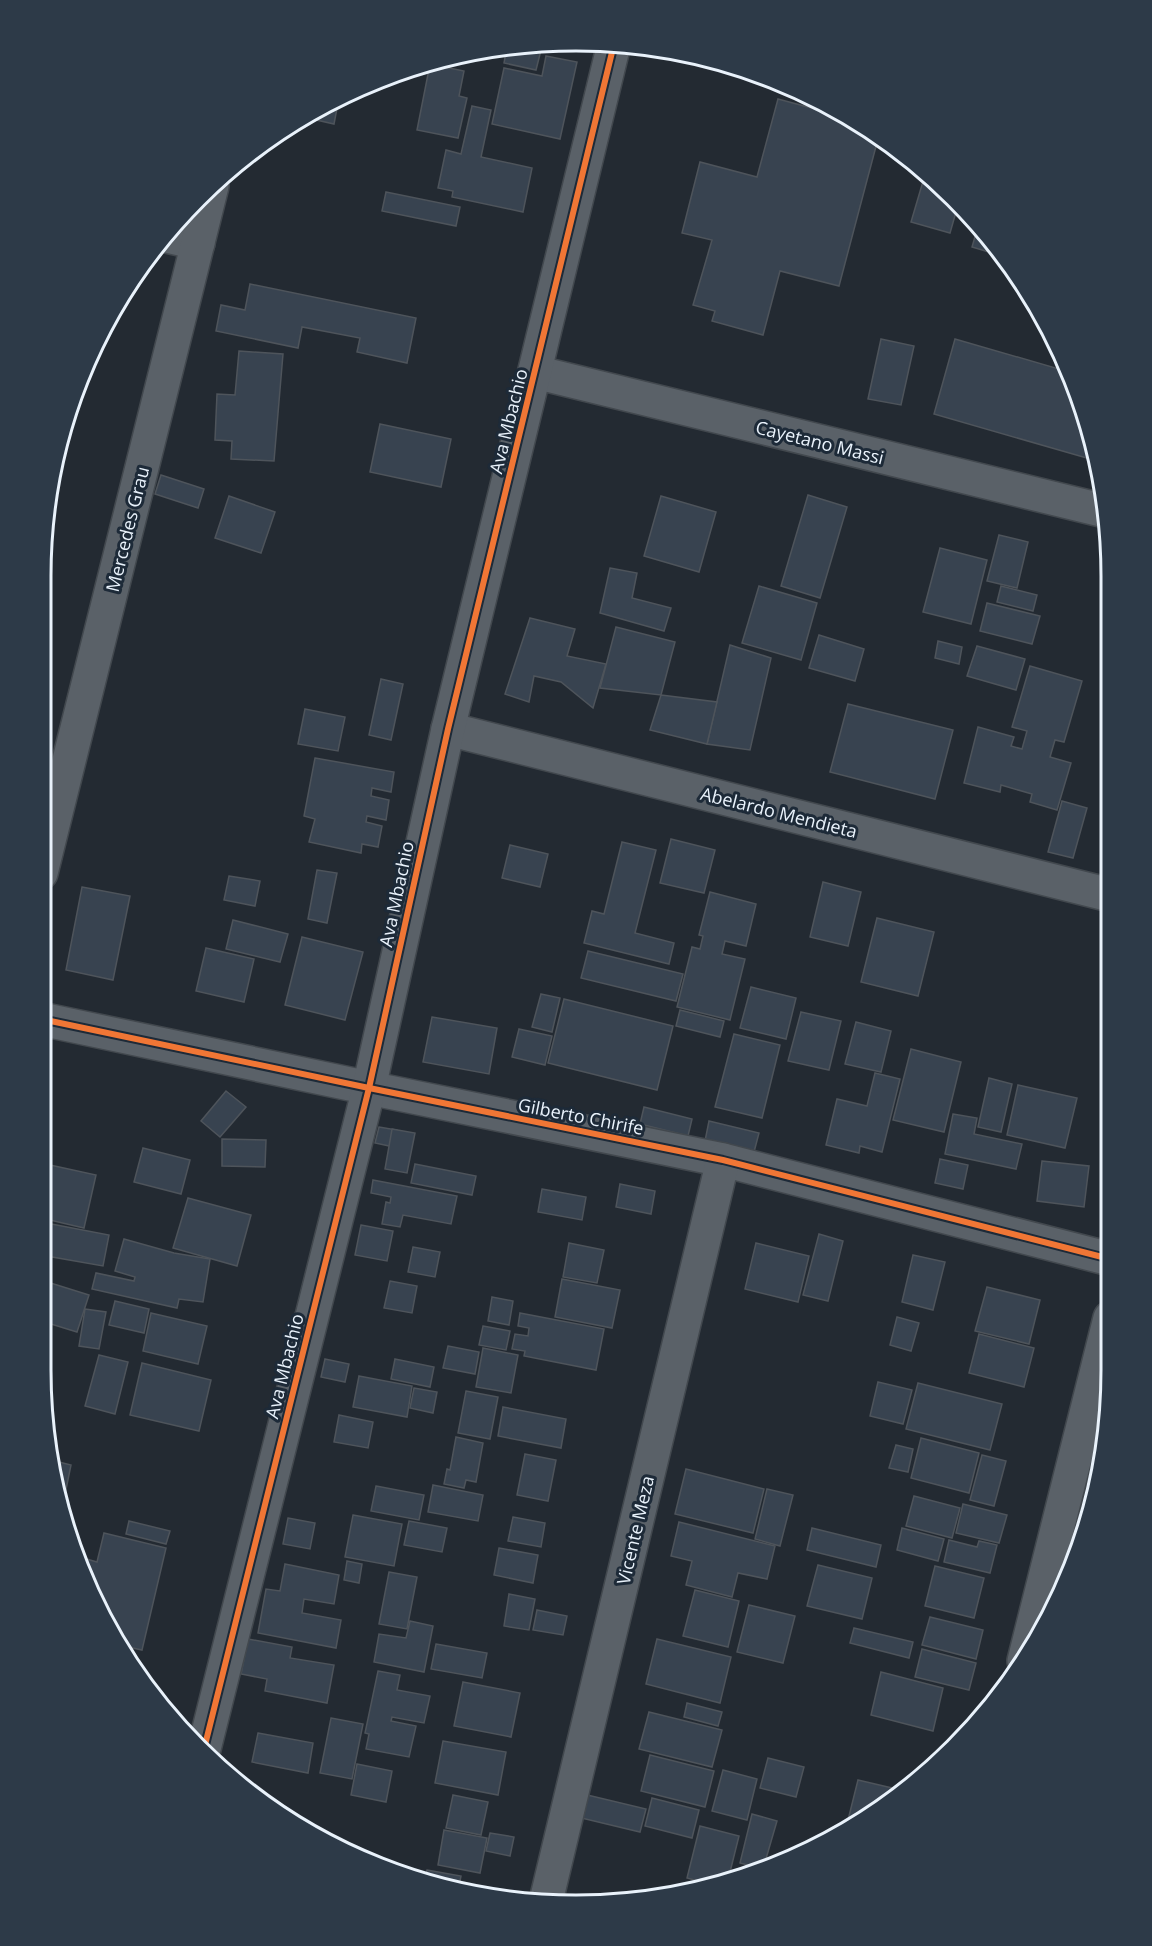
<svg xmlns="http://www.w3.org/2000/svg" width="1152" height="1946" viewBox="0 0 1152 1946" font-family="'Open Sans',sans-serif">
	<rect width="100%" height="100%" fill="#232a32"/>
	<g fill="#384350" stroke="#4e545b" stroke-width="1.5">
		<path d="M522 46 541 50 536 70 504 63 507 47Z"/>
		<path d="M546 56 577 62 560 139 492 124 504 68 542 76Z"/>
		<path d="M430 64 464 71 459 96 467 98 458 138 417 130Z"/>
		<path d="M339 98 334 124 303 117Z"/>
		<path d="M778 99 849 118 879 135 839 286 780 271 763 335 712 321 715 311 693 305 712 240 682 233 700 162 757 177Z"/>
		<path d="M472 106 491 110 481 157 532 168 523 212 452 197 453 191 438 188 446 150 461 154Z"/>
		<path d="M924 178 928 179 958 205 950 233 911 222Z"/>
		<path d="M386 192 460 207 456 226 382 211Z"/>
		<path d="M979 223 1002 256 972 247Z"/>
		<path d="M250 284 416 318 407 363 357 352 360 338 302 327 298 348 216 331 221 305 245 310Z"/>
		<path d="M881 339 914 346 901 405 868 399Z"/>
		<path d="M955 339 1066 371 1093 437 1097 461 934 414Z"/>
		<path d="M239 351 283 354 274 461 231 459 232 441 215 440 217 394 235 395Z"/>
		<path d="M380 424 451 439 441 487 370 472Z"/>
		<path d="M161 475 204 489 198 508 155 494Z"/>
		<path d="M808 495 847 507 820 598 781 586Z"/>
		<path d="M229 496 275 512 261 553 215 538Z"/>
		<path d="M661 496 716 512 699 572 644 556Z"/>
		<path d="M999 535 1028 542 1017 588 987 581Z"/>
		<path d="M940 548 987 560 971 624 923 612Z"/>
		<path d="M610 568 637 573 632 598 671 608 664 631 600 613Z"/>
		<path d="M759 586 817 603 801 660 742 643Z"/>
		<path d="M1001 586 1037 595 1033 611 997 602Z"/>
		<path d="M987 603 1040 616 1032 644 980 631Z"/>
		<path d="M530 618 575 629 567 656 606 664 593 708 561 682 534 676 529 702 505 694Z"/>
		<path d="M616 627 675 642 661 695 600 688Z"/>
		<path d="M819 635 864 649 855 681 809 668Z"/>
		<path d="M938 641 962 647 959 664 935 658Z"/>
		<path d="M730 645 771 658 750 750 707 744Z"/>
		<path d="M977 646 1025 659 1016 690 967 676Z"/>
		<path d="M1030 666 1082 681 1064 742 1055 740 1050 757 1071 763 1057 810 1030 802 1032 794 1001 785 1000 792 964 783 978 727 1014 737 1011 746 1022 749 1027 731 1012 727Z"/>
		<path d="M381 679 403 684 391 740 369 735Z"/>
		<path d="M661 695 717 702 707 744 650 730Z"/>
		<path d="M848 704 953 730 935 799 830 772Z"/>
		<path d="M305 709 345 717 338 751 298 744Z"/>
		<path d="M315 758 394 772 391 792 372 788 371 796 389 800 386 820 367 816 366 822 382 826 378 847 362 844 361 853 309 842 315 819 304 816Z"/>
		<path d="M1062 801 1087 808 1073 858 1048 852Z"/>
		<path d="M671 839 715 850 704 893 660 883Z"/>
		<path d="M622 842 656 850 635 933 674 943 669 964 584 943 592 911 604 914Z"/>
		<path d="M510 845 548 854 540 887 502 878Z"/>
		<path d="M317 870 337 873 327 923 308 919Z"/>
		<path d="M229 876 260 881 255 906 224 900Z"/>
		<path d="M823 882 861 892 848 946 810 937Z"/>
		<path d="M82 887 130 896 113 980 66 970Z"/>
		<path d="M710 892 756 904 746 946 725 941 722 954 745 959 730 1020 677 1007 692 947 700 949 703 936 699 935Z"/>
		<path d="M877 918 934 932 918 996 861 982Z"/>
		<path d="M233 920 288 934 280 962 226 949Z"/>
		<path d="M302 937 363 952 345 1020 285 1005Z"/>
		<path d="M206 948 254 959 244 1002 196 991Z"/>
		<path d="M588 951 683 974 676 1001 581 978Z"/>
		<path d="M751 987 796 998 786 1039 740 1028Z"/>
		<path d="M541 994 560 998 552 1032 532 1027Z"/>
		<path d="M564 999 673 1026 657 1090 548 1063Z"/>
		<path d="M680 1010 724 1021 720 1037 676 1026Z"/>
		<path d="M801 1012 841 1021 829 1070 788 1061Z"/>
		<path d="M432 1017 497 1028 489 1074 423 1062Z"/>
		<path d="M856 1022 891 1031 881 1072 845 1064Z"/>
		<path d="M519 1029 552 1036 545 1065 512 1057Z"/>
		<path d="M734 1034 780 1045 762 1118 715 1107Z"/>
		<path d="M911 1049 961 1062 944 1132 893 1120Z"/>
		<path d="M875 1073 900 1079 882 1152 860 1146 859 1153 826 1145 837 1099 867 1106Z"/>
		<path d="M989 1078 1012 1084 1001 1132 978 1127Z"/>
		<path d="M1018 1085 1077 1098 1065 1148 1007 1135Z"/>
		<path d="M226 1091 246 1107 220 1137 201 1121Z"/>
		<path d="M644 1107 692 1119 688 1136 640 1124Z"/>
		<path d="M953 1114 977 1118 974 1134 1022 1144 1016 1169 945 1154Z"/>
		<path d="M709 1121 759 1133 754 1152 705 1141Z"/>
		<path d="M379 1127 397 1130 394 1147 375 1143Z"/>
		<path d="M392 1129 415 1133 407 1173 385 1169Z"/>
		<path d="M222 1139 266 1140 265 1167 222 1166Z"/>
		<path d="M143 1148 190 1160 181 1194 134 1182Z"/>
		<path d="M940 1159 968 1165 963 1189 935 1183Z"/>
		<path d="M1042 1161 1089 1166 1084 1207 1037 1201Z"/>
		<path d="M41 1163 96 1175 84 1228 41 1218Z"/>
		<path d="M415 1164 476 1176 472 1195 411 1183Z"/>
		<path d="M373 1180 457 1196 451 1224 403 1215 400 1227 382 1224 386 1202 390 1203 391 1197 371 1193Z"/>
		<path d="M620 1184 655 1191 651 1214 616 1207Z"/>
		<path d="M542 1189 586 1197 582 1220 538 1212Z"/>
		<path d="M188 1198 251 1215 237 1266 173 1248Z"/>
		<path d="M41 1222 109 1235 103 1266 41 1255Z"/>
		<path d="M361 1225 393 1231 387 1261 355 1255Z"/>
		<path d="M819 1234 843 1241 828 1301 803 1295Z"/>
		<path d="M124 1239 174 1253 210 1259 203 1302 179 1299 177 1308 92 1289 96 1273 134 1281 135 1277 115 1271Z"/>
		<path d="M569 1243 604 1250 597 1283 563 1277Z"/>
		<path d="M756 1243 809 1256 798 1302 745 1289Z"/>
		<path d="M413 1247 440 1252 435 1277 408 1272Z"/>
		<path d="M913 1255 945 1262 933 1310 902 1302Z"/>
		<path d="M562 1279 620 1290 612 1328 555 1317Z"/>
		<path d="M41 1280 89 1295 77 1332 41 1321Z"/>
		<path d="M390 1281 417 1286 412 1313 384 1308Z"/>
		<path d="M987 1287 1040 1300 1029 1344 975 1331Z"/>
		<path d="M492 1297 513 1301 509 1325 488 1321Z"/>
		<path d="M115 1301 149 1309 144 1333 109 1325Z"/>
		<path d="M85 1309 106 1312 99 1349 79 1346Z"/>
		<path d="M151 1313 207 1326 198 1364 143 1351Z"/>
		<path d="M520 1313 604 1329 596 1370 524 1356 525 1351 512 1349 515 1334 528 1336 529 1328 518 1326Z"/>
		<path d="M897 1317 919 1323 911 1351 890 1345Z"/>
		<path d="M483 1326 510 1331 506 1350 479 1345Z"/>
		<path d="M979 1334 1034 1348 1024 1387 969 1373Z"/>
		<path d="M448 1346 479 1352 475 1374 443 1368Z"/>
		<path d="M483 1348 518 1355 511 1393 476 1387Z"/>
		<path d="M99 1355 128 1362 115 1414 85 1406Z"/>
		<path d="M325 1359 349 1364 345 1382 321 1377Z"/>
		<path d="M395 1359 434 1367 430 1387 391 1379Z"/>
		<path d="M142 1363 211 1380 199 1431 130 1415Z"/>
		<path d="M359 1376 412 1386 407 1417 353 1407Z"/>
		<path d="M878 1382 912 1390 903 1424 870 1416Z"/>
		<path d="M918 1383 1002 1404 990 1450 906 1429Z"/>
		<path d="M414 1388 437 1392 433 1413 410 1408Z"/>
		<path d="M466 1391 498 1397 490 1439 458 1433Z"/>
		<path d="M503 1407 566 1419 561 1448 498 1436Z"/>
		<path d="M339 1415 373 1422 368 1448 334 1442Z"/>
		<path d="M456 1437 483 1443 476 1482 466 1480 464 1488 444 1484 447 1469 450 1470Z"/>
		<path d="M921 1438 979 1453 969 1493 911 1478Z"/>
		<path d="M896 1445 913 1449 908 1472 889 1468Z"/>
		<path d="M525 1454 556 1460 548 1501 517 1495Z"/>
		<path d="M982 1455 1006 1461 994 1506 970 1500Z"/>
		<path d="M55 1461 71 1465 63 1504Z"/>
		<path d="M686 1469 764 1489 753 1533 675 1514Z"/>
		<path d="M433 1485 483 1495 478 1521 428 1512Z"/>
		<path d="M376 1486 424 1495 419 1520 371 1511Z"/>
		<path d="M767 1489 793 1495 780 1546 755 1539Z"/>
		<path d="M914 1496 960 1508 952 1538 906 1526Z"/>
		<path d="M963 1504 1007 1515 999 1543 956 1533Z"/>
		<path d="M353 1515 402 1524 394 1566 345 1557Z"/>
		<path d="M513 1517 545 1523 541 1547 508 1541Z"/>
		<path d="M288 1518 315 1523 310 1549 283 1544Z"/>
		<path d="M129 1521 170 1531 166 1544 126 1534Z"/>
		<path d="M409 1521 447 1528 442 1552 404 1545Z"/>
		<path d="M679 1522 775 1546 767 1579 738 1573 732 1597 686 1585 692 1561 671 1556Z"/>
		<path d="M812 1528 881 1545 876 1567 807 1550Z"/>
		<path d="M902 1528 944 1539 938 1561 897 1550Z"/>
		<path d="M104 1533 166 1548 142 1650 124 1646 81 1565 83 1558 97 1562Z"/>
		<path d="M949 1540 977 1547 979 1541 997 1545 990 1573 944 1562Z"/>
		<path d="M499 1548 538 1555 533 1583 494 1575Z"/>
		<path d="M347 1561 362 1564 359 1583 344 1580Z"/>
		<path d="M285 1564 339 1575 334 1604 304 1599 302 1613 341 1620 336 1648 258 1633 266 1589 280 1591Z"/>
		<path d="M818 1565 872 1578 862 1619 807 1606Z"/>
		<path d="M935 1566 984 1578 974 1618 925 1606Z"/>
		<path d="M389 1572 417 1577 407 1629 379 1624Z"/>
		<path d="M695 1590 739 1601 728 1647 683 1636Z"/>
		<path d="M509 1594 535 1599 529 1630 504 1626Z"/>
		<path d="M749 1605 795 1616 783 1663 737 1652Z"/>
		<path d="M537 1610 567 1616 563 1635 533 1630Z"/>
		<path d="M930 1617 983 1630 976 1659 922 1645Z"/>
		<path d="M410 1621 433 1626 424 1672 374 1662 379 1634 406 1638Z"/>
		<path d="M854 1628 913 1642 909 1658 850 1643Z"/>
		<path d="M248 1639 292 1647 290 1658 334 1665 327 1703 265 1691 267 1679 241 1674Z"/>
		<path d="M657 1639 731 1657 720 1703 646 1684Z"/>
		<path d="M436 1644 487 1653 482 1678 431 1669Z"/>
		<path d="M922 1649 976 1663 969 1690 915 1677Z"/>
		<path d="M378 1671 400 1675 397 1690 430 1696 424 1723 392 1717 391 1721 416 1726 409 1757 366 1749 369 1734 365 1733Z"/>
		<path d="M881 1672 943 1688 933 1731 871 1715Z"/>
		<path d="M463 1682 520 1693 511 1737 454 1726Z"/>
		<path d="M687 1703 722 1712 718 1726 684 1717Z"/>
		<path d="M649 1712 722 1730 712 1767 639 1749Z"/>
		<path d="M331 1718 363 1724 352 1779 320 1773Z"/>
		<path d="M258 1733 313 1743 308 1773 252 1762Z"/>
		<path d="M443 1741 506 1752 498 1795 435 1783Z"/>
		<path d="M650 1755 714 1771 705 1807 641 1791Z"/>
		<path d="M768 1758 804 1767 796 1797 760 1788Z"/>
		<path d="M357 1764 392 1771 386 1802 351 1795Z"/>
		<path d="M723 1770 757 1779 747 1820 712 1811Z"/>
		<path d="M858 1780 905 1791 902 1795 847 1824Z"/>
		<path d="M579 1793 646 1809 640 1832 573 1816Z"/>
		<path d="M453 1795 488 1802 481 1835 446 1828Z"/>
		<path d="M652 1798 699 1810 692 1838 645 1826Z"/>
		<path d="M752 1814 777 1821 763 1869 740 1863Z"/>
		<path d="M700 1826 739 1836 728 1880 709 1884 687 1878Z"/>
		<path d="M444 1830 487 1838 480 1873 438 1865Z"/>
		<path d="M490 1833 514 1837 510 1856 486 1851Z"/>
		<path d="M427 1870 461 1876 459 1886 425 1881Z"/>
		<path d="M395 1871 423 1876V1880L404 1877Z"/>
	</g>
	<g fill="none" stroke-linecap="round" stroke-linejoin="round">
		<defs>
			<g id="minor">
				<path d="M166 236 198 243"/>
				<path d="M535 372 1105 511"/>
				<path d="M448 729 1110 895"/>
				<path d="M41 873 212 186"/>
				<path d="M41 1019 369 1088 723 1160 1110 1259"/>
				<path d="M1024 1661 1110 1318"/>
				<path d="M546 1901 723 1160"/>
			</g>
			<path id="tertiary" d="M204 1749 369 1088 448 729 614 44"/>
		</defs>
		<use href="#minor" stroke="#42484e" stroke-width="36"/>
		<use href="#tertiary" stroke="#42484e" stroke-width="36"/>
		<use href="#minor" stroke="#5a6168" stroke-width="33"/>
		<use href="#tertiary" stroke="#5a6168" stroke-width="33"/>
		<defs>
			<g id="cycleway">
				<path d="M41 1019 369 1088 723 1160 1110 1259"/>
				<path d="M204 1749 369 1088 448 729 614 44"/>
			</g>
		</defs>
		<use href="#cycleway" stroke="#1d2a38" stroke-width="10"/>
		<use href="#cycleway" stroke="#f07635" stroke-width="6"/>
	</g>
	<g text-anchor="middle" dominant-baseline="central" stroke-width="6" stroke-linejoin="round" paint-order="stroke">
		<g font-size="18" fill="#e9f2fb" stroke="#1d2a38">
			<text transform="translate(508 421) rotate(-76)">Ava Mbachio</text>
			<text transform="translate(820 442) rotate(14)">Cayetano Massi</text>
			<text transform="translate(127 529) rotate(-76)">Mercedes Grau</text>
			<text transform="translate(779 812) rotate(14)">Abelardo Mendieta</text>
			<text transform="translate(396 894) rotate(-78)">Ava Mbachio</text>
			<text transform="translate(581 1116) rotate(11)">Gilberto Chirife</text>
			<text transform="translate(284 1366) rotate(-76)">Ava Mbachio</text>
			<text transform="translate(635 1530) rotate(-77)">Vicente Meza</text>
		</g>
	</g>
	<path d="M0 0H1152V1946H0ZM576 51H576A525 525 0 0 1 1101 576V1370A525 525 0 0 1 576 1895H576A525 525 0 0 1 51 1370V576A525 525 0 0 1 576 51Z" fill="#2d3a48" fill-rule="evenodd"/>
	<path fill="none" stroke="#e9f2fb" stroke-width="3" d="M576 51H576A525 525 0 0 1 1101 576V1370A525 525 0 0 1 576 1895H576A525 525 0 0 1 51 1370V576A525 525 0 0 1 576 51Z"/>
</svg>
